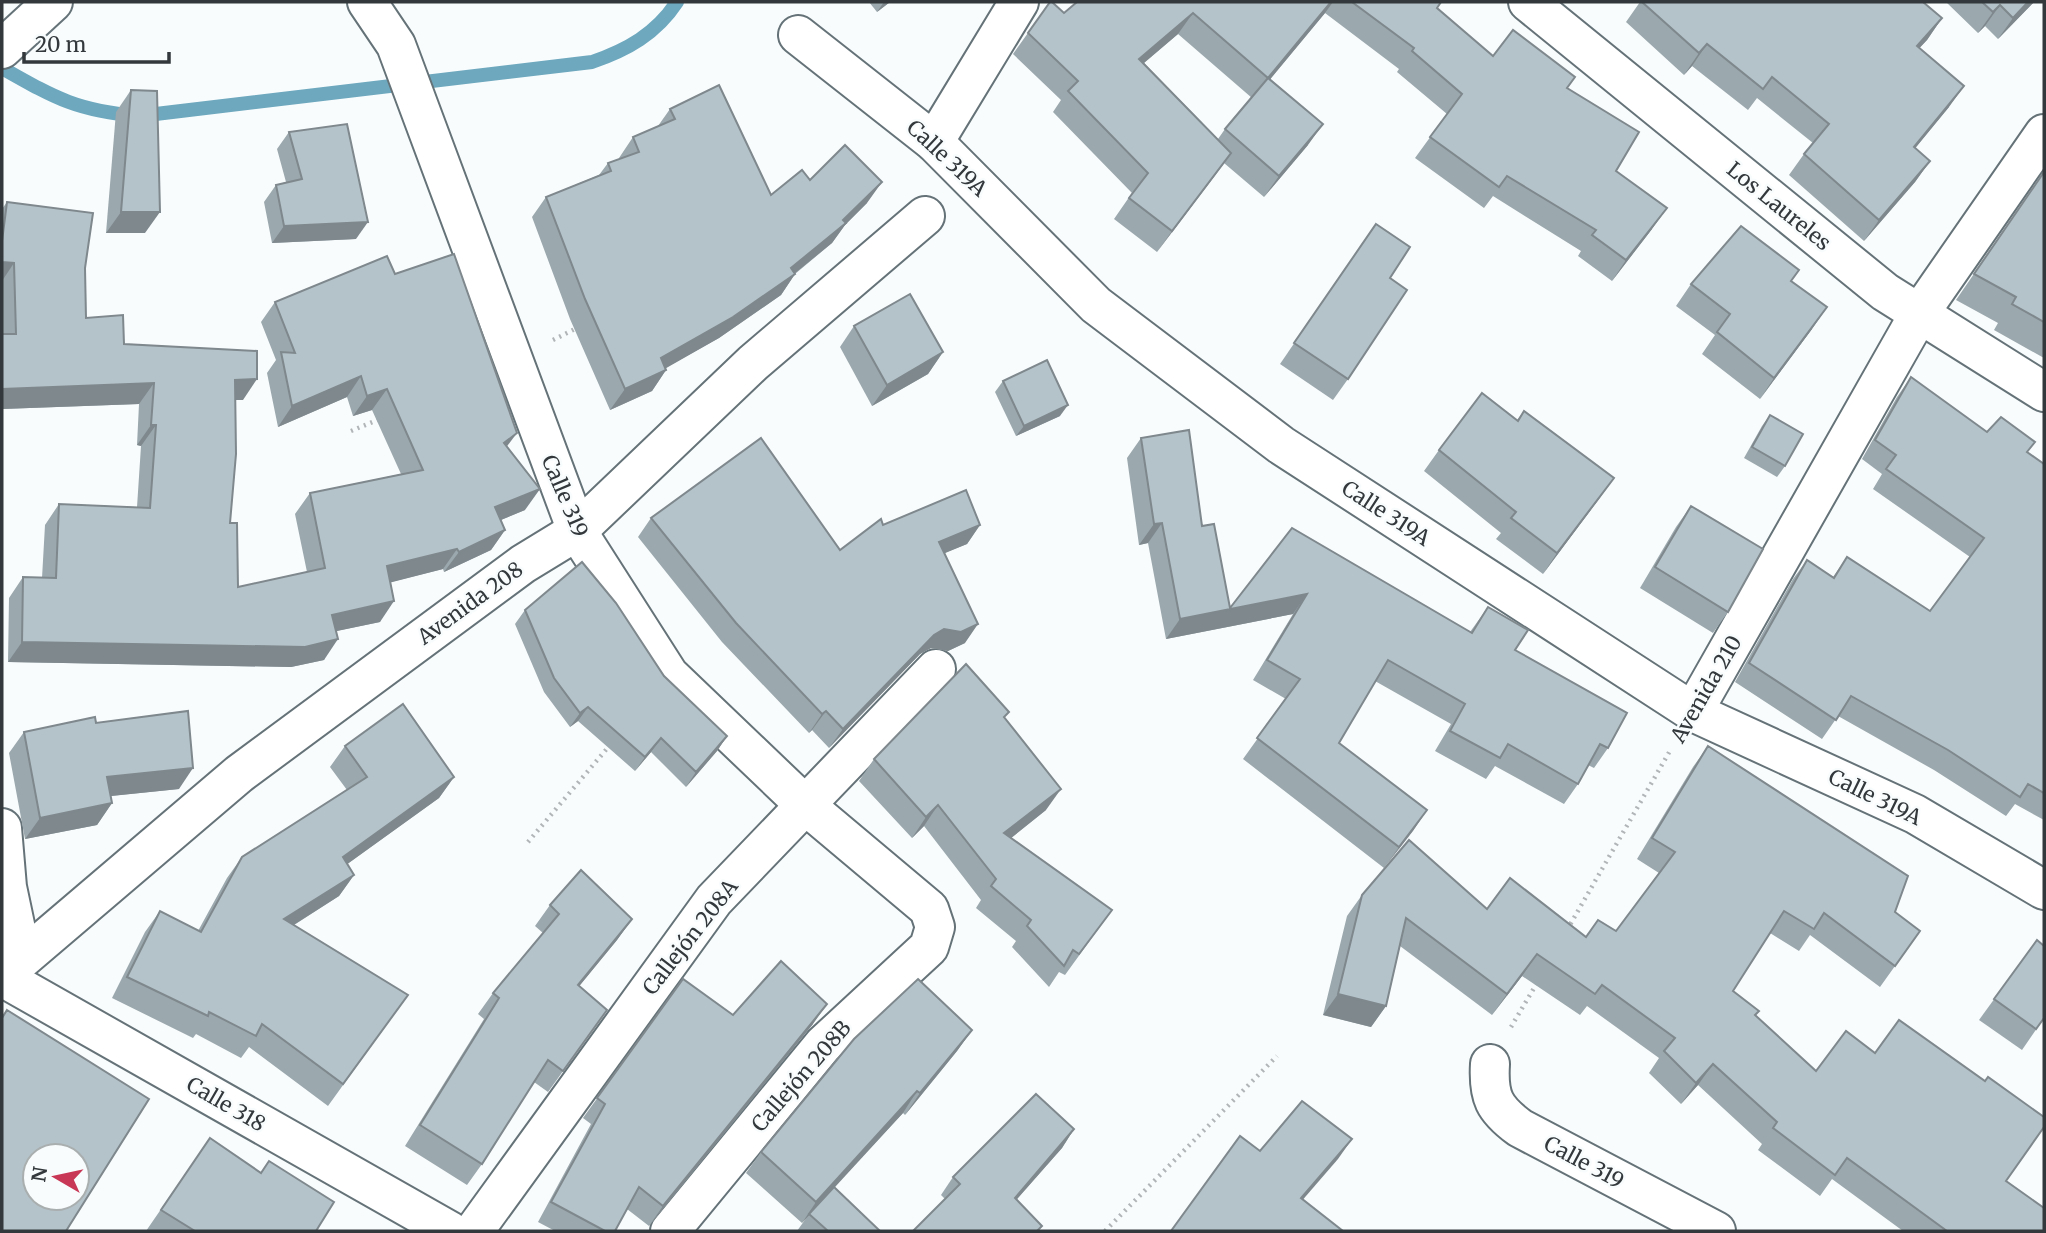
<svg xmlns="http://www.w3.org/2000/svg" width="2046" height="1233" viewBox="0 0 2046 1233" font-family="Merriweather,serif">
	<rect width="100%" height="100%" fill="#f9fcfd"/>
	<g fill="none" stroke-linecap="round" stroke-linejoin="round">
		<path stroke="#6da8be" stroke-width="14" d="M2 68C55 98 77 111 139 116L592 62C627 50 656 34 677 2"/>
		<defs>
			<g id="minor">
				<path d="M367 2 396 45 577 531 669 675 804 804 929 909 935 927 929 947 823 1045 670 1231"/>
				<path d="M1528 2 1885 292 2044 392"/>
				<path d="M798 35 934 142 1096 305 1281 445 1693 712 1915 814 2044 890"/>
				<path d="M2 49 53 2"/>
				<path d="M934 142 1019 2"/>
				<path d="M1693 712 1919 314 2044 134"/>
				<path d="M2 828 7 887 22 958"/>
				<path d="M2 976 239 774 523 564 577 531 753 363 925 216"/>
				<path d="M2 977 450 1231"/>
				<path d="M1490 1064C1488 1097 1494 1109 1520 1128L1716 1231"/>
				<path d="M474 1231 714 900 936 669"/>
			</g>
		</defs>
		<use href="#minor" stroke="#657378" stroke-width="42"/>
		<g stroke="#b1b5b7" stroke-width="4.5" stroke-dasharray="2 5" stroke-linecap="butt">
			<path d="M553 340 579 327"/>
			<path d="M351 431 382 418"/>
			<path d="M528 842 610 745"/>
			<path d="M1567 930 1671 749"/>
			<path d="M1511 1027 1537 983"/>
			<path d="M1105 1231 1277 1056"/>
		</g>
		<use href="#minor" stroke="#fff" stroke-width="38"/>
	</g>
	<g fill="#9ba8ad" fill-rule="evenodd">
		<path d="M869 2H890L877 12Z"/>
		<path d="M1050 2 1064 13 1077 2H1442L1437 8 1493 56 1567 88 1616 171 1652 229 1612 281 1578 256 1581 251 1493 196 1484 208 1415 158 1447 114 1397 72 1399 69 1325 13 1270 79 1308 145 1264 197 1224 163 1157 252 1114 219 1132 193 1053 112 1061 100 1013 54ZM1178 34 1252 98 1225 129 1218 139 1144 63Z"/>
		<path d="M1640 2H1923L1942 18 1927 40 1919 48 1949 107 1915 148 1930 161 1915 182 1864 241 1789 175 1804 154 1813 143 1757 98 1748 110 1692 66 1684 75 1626 22Z"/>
		<path d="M1946 2H2034L1998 39 1985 26 1978 33Z"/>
		<path d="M131 90 145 233H106L116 112Z"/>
		<path d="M670 109 771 195 810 180 867 203 845 225 832 243 795 274 781 295 719 338 665 368 666 370 652 391 610 410 570 319 532 217 546 197 599 175 608 163 619 159V158L633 137 658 126Z"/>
		<path d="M289 132 356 239 272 243 264 202 276 185 286 182 277 149Z"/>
		<path d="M2044 172V358L1994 330 1998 323 1956 300Z"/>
		<path d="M7 202 85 268 86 318 124 344 243 400H235L230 523 238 587 307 572 295 514 310 493 401 474 372 410 353 416 347 397 278 427 267 373 276 360 261 322 275 302 395 274 507 447 525 510 501 520 505 530 491 550 444 572 443 569 391 582 380 622 336 631 324 660 291 667 8 662 9 598 23 577 42 578 45 525 59 504 137 507 141 446 137 445 139 404 2 409V209Z"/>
		<path d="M1376 224 1390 278 1348 379 1333 400 1280 364Z"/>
		<path d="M1791 281 1812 329 1760 399 1702 354 1715 335 1676 306 1691 284Z"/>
		<path d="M854 326 943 352 928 374 872 406 840 347Z"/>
		<path d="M1911 377 1987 432 2027 452 2044 464V820L2015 804 2006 816 1934 770 1838 716 1822 739 1735 682 1793 579 1807 560 1833 577 1847 557 1930 611 1970 557 1873 489 1882 474 1862 459 1897 397Z"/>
		<path d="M1003 381 1060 416 1016 436 995 392Z"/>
		<path d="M1524 411 1614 478 1543 574 1496 539 1501 533 1424 471 1439 450 1517 420Z"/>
		<path d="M1770 415 1785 466 1777 477 1744 458 1762 426Z"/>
		<path d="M1141 438 1202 526 1230 608 1292 528 1470 632 1488 607 1515 650 1608 748 1594 768 1588 765 1578 784 1564 804 1495 766 1486 779 1435 751 1451 724 1375 681 1339 743 1427 810 1384 868 1243 759 1286 699 1253 680 1293 614 1166 639 1148 543 1139 545 1127 458Z"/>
		<path d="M1691 506 1728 612 1713 633 1640 588 1676 527Z"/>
		<path d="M651 518 840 550 883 525H980L967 544 944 553 965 643 948 651 931 648 920 654 829 748 812 730 809 733 722 642 638 537Z"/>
		<path d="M525 610 664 676 727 736 717 751 686 787 651 752 635 771 578 721 570 727 544 692 515 624Z"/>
		<path d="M1005 719 1046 810 1011 838 1112 910 1065 975 1059 972 1049 987 1012 947 1016 941 976 908 981 900 924 826 912 838 859 781 874 759Z"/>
		<path d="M96 723 179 789 110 796 112 803 97 825 25 839 9 753 24 732Z"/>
		<path d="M345 746 454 777 439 798 347 864 354 875 339 896 294 925 408 995 328 1106 249 1047 241 1058 196 1034 193 1038 112 998 145 932 160 911 198 931 227 878 242 857 347 790 330 767Z"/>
		<path d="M1708 746 1895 912 1920 931 1880 987 1810 935 1799 951 1770 933 1733 991 1759 1011 1755 1016 1816 1071 2006 1181 2044 1231H1903L1832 1179 1820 1196 1758 1150 1762 1144 1698 1085 1681 1104 1649 1073 1659 1058 1587 1006 1580 1015 1522 976 1492 1015 1400 946 1386 1006 1371 1027 1323 1015 1347 916 1362 895 1487 909 1586 937 1616 931 1659 873 1637 859 1693 767Z"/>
		<path d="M550 905 632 919 617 940 579 986 607 1010 548 1092 534 1082 482 1164 467 1185 405 1146 484 1019 478 1014 493 993 543 933 535 926Z"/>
		<path d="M2037 940 2044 1018 2022 1050 1979 1020Z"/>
		<path d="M683 979 733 1015 813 1024 649 1226 627 1209 615 1231H555L538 1222 591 1124 583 1118Z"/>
		<path d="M972 1030 957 1051 905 1115 903 1113 834 1187 880 1231H797L807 1217 802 1223 746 1173 761 1152Z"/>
		<path d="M1074 1129 1062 1148 1016 1200 945 1199 941 1195 953 1177Z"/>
		<path d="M210 1138 261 1173 269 1161 316 1231H146Z"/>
	</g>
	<g fill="#7e888d">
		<path d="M884 2H890L877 12Z"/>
		<path d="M1331 2H1333L1325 13 1254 99 1268 78Z"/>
		<path d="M2028 2H2034L1998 39 2013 18Z"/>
		<path d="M2000 5 1985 26 1978 33 1993 12Z"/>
		<path d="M1193 13 1178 34 1125 79 1139 59Z"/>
		<path d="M1942 18 1927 40 1902 67 1917 46Z"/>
		<path d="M1707 44 1692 66 1684 75 1699 53Z"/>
		<path d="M1964 86 1949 107 1899 168 1914 147Z"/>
		<path d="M1323 124 1308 145 1264 197 1279 176Z"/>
		<path d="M1231 153 1216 174 1157 252 1172 231Z"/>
		<path d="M1930 161 1915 182 1864 241 1879 220Z"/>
		<path d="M882 182 867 203 845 225 832 243 789 278 795 274 781 295 719 338 647 379 661 358 843 220Z"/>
		<path d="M1667 208 1652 229 1612 281 1626 260Z"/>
		<path d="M121 212H160L145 233H106Z"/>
		<path d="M368 222 356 239 272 243 284 226Z"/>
		<path d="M2 262 14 263 2 281Z"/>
		<path d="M1827 307 1812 329 1760 399 1774 378Z"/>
		<path d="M943 352 928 374 872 406 887 385Z"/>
		<path d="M666 370 652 391 610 410 625 389Z"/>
		<path d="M361 376 347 397 278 427 292 406Z"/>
		<path d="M257 379 243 400H221L235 380Z"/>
		<path d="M154 383 139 404 2 409V389Z"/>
		<path d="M387 389 372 410 353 416 367 396Z"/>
		<path d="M1068 405 1060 416 1016 436 1024 426Z"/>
		<path d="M151 425H156L141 446 137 445Z"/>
		<path d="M517 433 502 453 504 443Z"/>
		<path d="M1614 478 1599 499 1543 574 1557 553Z"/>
		<path d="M540 489 525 510 481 528 495 507Z"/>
		<path d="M1162 523 1148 543 1139 545 1154 524Z"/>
		<path d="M980 525 967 544 926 561 939 542Z"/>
		<path d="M505 530 491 550 444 572 459 552Z"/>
		<path d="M457 549 443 569 373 587 387 566Z"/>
		<path d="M1307 594 1293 614 1166 639 1180 619Z"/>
		<path d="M394 601 380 622 318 635 332 615Z"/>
		<path d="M978 624 965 643 948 651 931 648 920 654 829 748 843 729 934 635 944 629Z"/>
		<path d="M338 639 324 660 291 667 8 662 22 642Z"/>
		<path d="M588 707 578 721 570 727 580 713Z"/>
		<path d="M826 711 812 730 809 733 822 714Z"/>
		<path d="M727 736 717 751 686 787 696 772Z"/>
		<path d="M661 738 651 752 635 771 645 757Z"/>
		<path d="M193 768 179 789 92 798 107 777Z"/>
		<path d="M454 777 439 798 328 878 343 857Z"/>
		<path d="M1061 789 1046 810 990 855 1004 833Z"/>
		<path d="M112 803 97 825 25 839 40 818Z"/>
		<path d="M938 805 924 826 912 838 926 817Z"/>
		<path d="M1427 810 1413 831 1384 868 1399 847Z"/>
		<path d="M354 875 339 896 270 940 284 919Z"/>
		<path d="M632 919 617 940 563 1006 578 985Z"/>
		<path d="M1537 954 1522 976 1492 1015 1507 994Z"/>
		<path d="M1338 994 1386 1006 1371 1027 1323 1015Z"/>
		<path d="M827 1004 813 1024 649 1226 663 1206Z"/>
		<path d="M972 1030 957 1051 905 1115 920 1093Z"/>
		<path d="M1713 1064 1698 1085 1681 1104 1696 1083Z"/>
		<path d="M917 1091 903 1113 802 1223 816 1202Z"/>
		<path d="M1074 1129 1062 1148 1002 1216 1015 1198Z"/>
		<path d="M1352 1139 1338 1159 1287 1218 1301 1198Z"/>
	</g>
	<g fill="#b4c3c9" stroke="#7e888d" stroke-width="2" fill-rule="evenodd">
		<path d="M1050 2H1052L1064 13 1077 2H1331L1268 78 1193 13 1139 59 1231 153 1172 231 1129 198 1148 173 1068 91 1078 81 1028 33Z"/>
		<path d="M1352 2H1441L1437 8 1493 56 1513 30 1575 77 1567 88 1639 132 1616 171 1667 208 1626 260 1592 235 1596 230 1507 176 1499 187 1430 137 1462 94 1412 51 1414 48Z"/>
		<path d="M1642 2H1923L1942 18 1917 46 1964 86 1914 147 1930 161 1879 220 1804 154 1829 124 1772 77 1763 89 1707 44 1699 53Z"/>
		<path d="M1982 2H2028L2013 18 2000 5 1993 12Z"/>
		<path d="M1268 78 1323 124 1279 176 1225 129Z"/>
		<path d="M719 85 771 195 802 170 810 180 845 145 882 182 843 220 846 223 791 268 795 274 733 317 661 358 666 370 625 389 585 299 546 197 611 171 608 163 639 152 633 137 675 119 670 109Z"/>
		<path d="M131 90 157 91 160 212H121Z"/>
		<path d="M347 124 368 222 284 226 276 185 302 179 289 132Z"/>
		<path d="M2044 172V322L2012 304 2016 297 1974 274Z"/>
		<path d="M7 202 93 213 85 268 86 318 123 315 124 344 257 351V379L235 380 236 454 230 523H237L238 587 325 568 310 493 423 470 387 389 367 396 361 376 292 406 281 352 295 353 275 302 387 256 395 274 454 254 517 433 504 443 540 489 495 507 505 530 459 552 457 549 387 566 394 601 332 615 338 639 305 647 22 642 23 577 56 578 59 504 150 508 156 425H151L154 383 2 389V334H16L14 263 2 262V241Z"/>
		<path d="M1376 224 1410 247 1390 278 1407 290 1348 379 1294 343Z"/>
		<path d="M1741 226 1799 270 1791 281 1827 307 1774 378 1717 332 1730 314 1691 284Z"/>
		<path d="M910 294 943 352 887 385 854 326Z"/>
		<path d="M1047 360 1068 405 1024 426 1003 381Z"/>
		<path d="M1911 377 1987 432 2001 417 2035 442 2027 452 2044 464V793L2028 784 2020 797 1948 750 1851 696 1836 720 1749 663 1807 560 1834 578 1847 557 1930 611 1984 538 1886 469 1896 455 1875 440Z"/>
		<path d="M1482 393 1518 421 1524 411 1614 478 1557 553 1511 518 1516 512 1439 450Z"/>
		<path d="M1770 415 1803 434 1785 466 1752 447Z"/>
		<path d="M1189 430 1202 526 1214 524 1230 608 1292 528 1472 633 1488 607 1528 630 1515 650 1627 713 1608 748 1600 744 1578 784 1508 744 1500 758 1450 731 1465 704 1388 660 1339 743 1427 810 1399 847 1257 738 1300 679 1267 660 1307 594 1180 619 1162 523 1154 524 1141 438Z"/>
		<path d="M761 438 840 550 881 519 883 525 966 490 980 525 939 542 978 624 961 632 944 629 934 635 843 729 826 711 822 714 736 623 651 518Z"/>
		<path d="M1691 506 1763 549 1728 612 1655 567Z"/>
		<path d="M582 562 616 603 664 676 727 736 696 772 661 738 645 757 588 707 580 713 554 678 525 610Z"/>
		<path d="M966 664 1009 712 1004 717 1061 789 1004 833 1112 910 1079 954 1073 950 1064 966 1027 926 1031 920 991 886 996 879 938 805 926 817 874 759Z"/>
		<path d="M403 704 454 777 343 857 354 875 284 919 408 995 343 1084 262 1024 256 1036 209 1012 208 1016 127 977 160 911 201 932 242 857 367 777 345 746Z"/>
		<path d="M188 711 193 768 107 777 112 803 40 818 24 732 95 717 96 723Z"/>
		<path d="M1708 746 1908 876 1895 912 1920 931 1895 966 1824 913 1814 929 1784 911 1733 991 1759 1011 1755 1015 1816 1071 1846 1031 1875 1053 1899 1020 1985 1081 1988 1077 2044 1117V1127L2006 1181 2044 1208V1231H1947L1847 1158 1835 1175 1773 1128 1777 1122 1713 1064 1696 1083 1664 1051 1675 1038 1602 985 1595 994 1537 954 1507 994 1406 918 1386 1006 1338 994 1362 895 1409 840 1487 909 1510 878 1586 937 1598 920 1616 931 1675 852 1652 838Z"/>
		<path d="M581 870 632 919 578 985 607 1010 563 1071 548 1060 482 1164 420 1125 499 998 493 993 559 914 550 905Z"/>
		<path d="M2037 940 2044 946V1018L2036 1029 1994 999Z"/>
		<path d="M781 961 827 1004 663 1206 639 1187 615 1231H605L551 1202 605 1104 597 1098 683 979 733 1015Z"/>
		<path d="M918 979 972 1030 920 1093 917 1091 816 1202 761 1152 854 1039Z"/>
		<path d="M7 1010 149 1099 66 1231H2V1018ZM35 1156H77V1198H35Z"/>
		<path d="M1036 1094 1074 1129 1015 1198 1042 1226 1037 1231H913L960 1184 953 1177Z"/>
		<path d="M1302 1101 1352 1139 1301 1198 1343 1231H1171L1240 1136 1260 1151Z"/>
		<path d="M210 1138 261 1173 269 1161 334 1202 316 1231H195L161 1210Z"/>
		<path d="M834 1187 880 1231H828L809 1214Z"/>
	</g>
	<g text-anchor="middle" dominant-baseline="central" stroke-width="5" stroke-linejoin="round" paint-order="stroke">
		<g font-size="21" fill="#32383b" stroke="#f9fcfd">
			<text transform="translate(947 158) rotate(43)">Calle 319A</text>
			<text transform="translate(1779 206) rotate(39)">Los Laureles</text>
			<text transform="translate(565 496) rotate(67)">Calle 319</text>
			<text transform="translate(1386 513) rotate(33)">Calle 319A</text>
			<text transform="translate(470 603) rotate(-36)">Avenida 208</text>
			<text transform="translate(1706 689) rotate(-60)">Avenida 210</text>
			<text transform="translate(1875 797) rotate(26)">Calle 319A</text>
			<text transform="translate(690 937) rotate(-52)">Callejón 208A</text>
			<text transform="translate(801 1076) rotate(-49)">Callejón 208B</text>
			<text transform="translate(226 1104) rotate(30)">Calle 318</text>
			<text transform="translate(1584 1162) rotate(28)">Calle 319</text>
		</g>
	</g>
	<rect width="2046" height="1233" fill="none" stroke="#32383b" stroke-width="7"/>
	<g transform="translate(56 1177) rotate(279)"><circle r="33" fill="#f9fcfd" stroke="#a9aeaf" stroke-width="2"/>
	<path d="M0-5L12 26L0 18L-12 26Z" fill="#c83856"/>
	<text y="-10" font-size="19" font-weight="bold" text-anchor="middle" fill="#32383b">N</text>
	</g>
	<path d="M24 52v10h145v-10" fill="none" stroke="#32383b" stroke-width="3.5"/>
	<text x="35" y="52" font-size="21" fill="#32383b" stroke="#f9fcfd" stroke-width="5" paint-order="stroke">20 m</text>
</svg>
